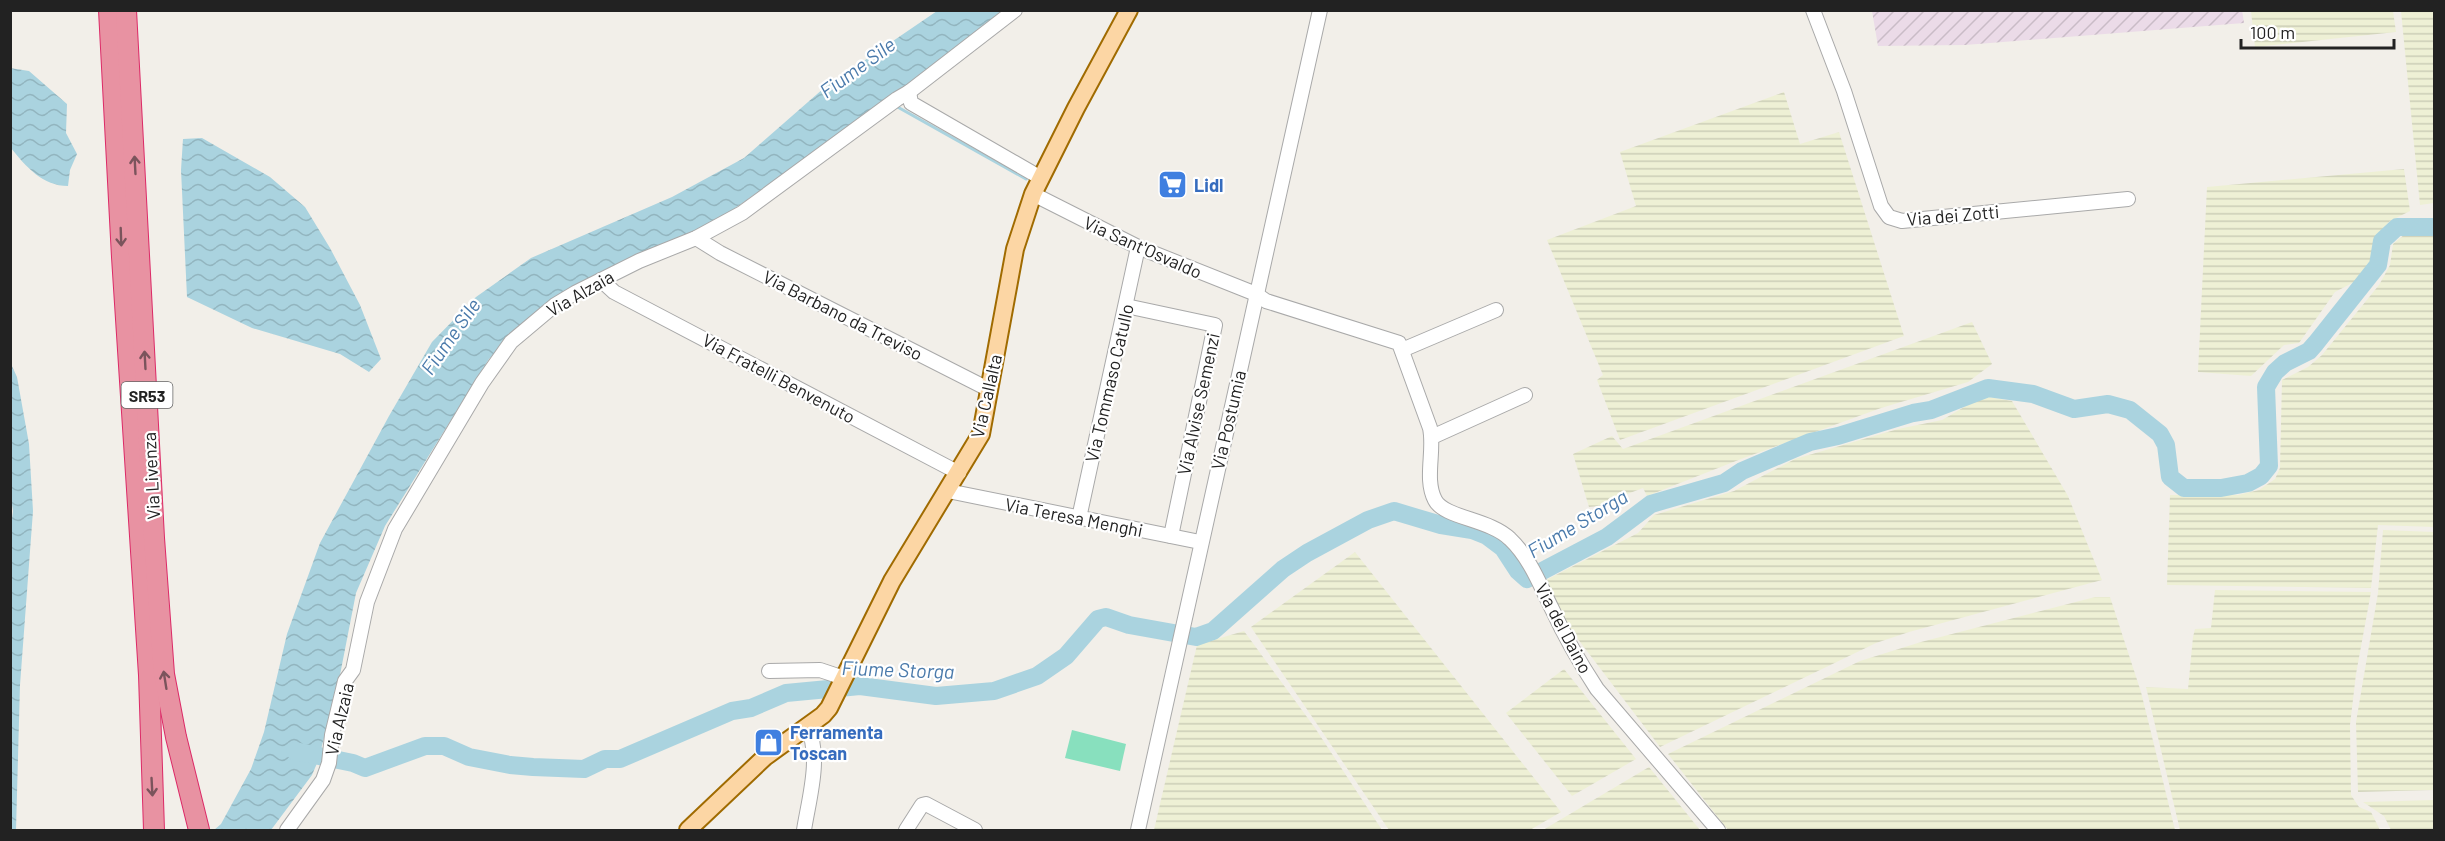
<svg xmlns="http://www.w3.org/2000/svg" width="2445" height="841" viewBox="0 0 2445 841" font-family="Barlow,sans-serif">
	<defs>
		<pattern id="industrial-furrows" width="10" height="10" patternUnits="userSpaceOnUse" patternTransform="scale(1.5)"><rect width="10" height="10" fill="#ebdbe8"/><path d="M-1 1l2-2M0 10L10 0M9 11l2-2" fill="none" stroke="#c9bcc7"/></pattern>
		<pattern id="farmland-rules" width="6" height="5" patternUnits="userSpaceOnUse" patternTransform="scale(1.5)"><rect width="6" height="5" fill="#eef0d5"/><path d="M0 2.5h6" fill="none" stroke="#ccceb7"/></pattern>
		<pattern id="water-waves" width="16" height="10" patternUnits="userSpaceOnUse" patternTransform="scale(1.5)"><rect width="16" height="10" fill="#aad3df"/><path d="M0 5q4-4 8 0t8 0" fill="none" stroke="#92b5bf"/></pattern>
	</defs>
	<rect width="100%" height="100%" fill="#f2efe9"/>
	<path fill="url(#industrial-furrows)" d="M2242 10 2244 23 1965 45 1878 46 1872 11Z"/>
	<g fill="url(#farmland-rules)">
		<path d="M2251 11H2393L2396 32 2255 47Z"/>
		<path d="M2401 11H2434V203L2420 205Z"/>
		<path d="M1784 92 1800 144 1839 132 1904 336 1620 440 1597 380 1603 375 1547 240 1636 206 1620 152Z"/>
		<path d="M2404 169 2410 211 2390 221 2382 230 2368 267 2356 281 2335 292 2299 343 2284 345 2251 376 2198 372 2207 187Z"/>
		<path d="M2405 234H2434V527L2378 525 2371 588 2167 585 2170 495H2238L2259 490 2275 479 2280 468 2282 380 2308 367 2322 355 2379 285 2390 265 2393 244Z"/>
		<path d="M1972 322 1992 364 1968 382 1881 408 1741 459 1647 496 1643 488 1622 496 1620 504 1589 507 1573 454 1612 436 1623 449Z"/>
		<path d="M1983 396 2012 401 2068 496 2102 580 1909 632 1876 643 1660 747 1555 609 1546 580 1638 533 1654 515 1734 491 1795 459 1898 429 1942 420Z"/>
		<path d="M2383 530 2434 532V790L2358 792 2356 722 2378 593Z"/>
		<path d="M1355 552 1561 812 1530 830H1389L1251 627Z"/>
		<path d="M2215 590 2371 592 2356 674 2350 725 2351 795 2359 807 2371 812 2380 830H2180L2146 687 2188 689 2193 637 2195 629 2211 628Z"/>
		<path d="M2095 597H2110L2141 692 2175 830H1728L1668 754 1860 661 1921 642Z"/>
		<path d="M1244 631 1315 728 1382 830H1154L1197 645Z"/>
		<path d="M1564 669 1636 759 1572 796 1506 713Z"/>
		<path d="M1649 767 1700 830H1543Z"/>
		<path d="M2434 800V830H2391L2384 816 2363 802Z"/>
	</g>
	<path fill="#88e0be" d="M1072 730 1126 744 1120 771 1065 758Z"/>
	<g fill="url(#water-waves)">
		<path d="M937 11H1004L887 101 711 225 540 310 489 359 385 526 356 593 339 680 318 761 312 775 271 830H214L221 824 251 769 264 732 287 634 320 543 389 416 432 342 476 297 531 258 672 197 744 158 824 88Z"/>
		<path d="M10 68 29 71 67 104 66 133 77 154 70 170 68 186C43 186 26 167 11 148Z"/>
		<path d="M202 138 270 177 305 207 330 248 360 305 381 359 369 372 340 354 252 328 187 297 181 170 183 139Z"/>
		<path d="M11 364 17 377 29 444 33 511 20 685 16 830H10V534L13 511 10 492Z"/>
	</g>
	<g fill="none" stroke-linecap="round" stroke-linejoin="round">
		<path stroke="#aad3df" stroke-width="3" d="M894 105 1026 179"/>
		<path stroke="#aad3df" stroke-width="18" d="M295 751 353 763 365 768 425 746H444L469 757 510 765 533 767 584 769 605 759H620L732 711 751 708 786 693 860 686 936 696 994 691 1037 676 1066 656 1098 619 1106 617 1129 625 1196 637 1213 631 1283 569 1307 553 1368 520 1394 511 1441 525 1472 530 1487 536 1503 548 1518 571 1527 579 1607 537 1651 504 1724 483 1742 471 1810 442 1838 436 1913 413 1931 410 1988 388 2033 394 2074 409 2108 404 2130 410 2160 434 2166 445 2170 477 2184 488H2221L2248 483 2261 476 2269 466 2266 387 2275 372 2285 363 2309 351 2316 343 2378 265 2382 241 2397 227H2434"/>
		<defs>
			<g id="minor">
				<path d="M1813 10 1844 91 1881 206 1889 217 1902 221 2128 199"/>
				<path d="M909 92 911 103 1041 178"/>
				<path d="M1033 194 1138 247 1256 294 1266 301 1399 343 1430 428C1435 451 1424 479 1435 500 1444 518 1490 519 1510 539 1530 558 1540 585 1552 609 1565 637 1580 663 1597 689L1718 830"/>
				<path d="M696 238 720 253 990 390"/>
				<path d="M601 280 614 292 959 473"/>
				<path d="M1126 306 1215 325 1171 536"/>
				<path d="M1402 350 1496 310"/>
				<path d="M1432 437 1525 395"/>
				<path d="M948 491 1200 542"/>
				<path d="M1079 518 1138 247"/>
				<path d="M769 671 820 670 844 678"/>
				<path d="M287 830 323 780 329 763 332 735 345 681 353 670 367 602 395 529 482 383 511 342 555 305 575 293 639 261 696 238 742 213 897 99 909 92 1015 10"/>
				<path d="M804 830C809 798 822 756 807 726"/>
				<path d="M906 830 922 805 926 804 975 830"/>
				<path d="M1138 830 1320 10"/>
			</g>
			<path id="major" d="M688 830 765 757 823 715 829 708 892 581 981 434 1015 249 1033 194 1076 108 1129 10"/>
			<g id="highway">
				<path d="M109 10 122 257 149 675 154 830"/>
				<path d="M126 10 154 538 164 674 176 737 199 830"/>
			</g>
		</defs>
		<use href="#minor" stroke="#a9a9a9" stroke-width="16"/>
		<use href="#major" stroke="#a06b00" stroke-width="20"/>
		<use href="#highway" stroke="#dc2a67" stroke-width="22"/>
		<use href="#minor" stroke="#fff" stroke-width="14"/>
		<use href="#major" stroke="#fcd6a4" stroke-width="16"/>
		<use href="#highway" stroke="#e892a2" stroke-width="20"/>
	</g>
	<defs><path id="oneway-shaft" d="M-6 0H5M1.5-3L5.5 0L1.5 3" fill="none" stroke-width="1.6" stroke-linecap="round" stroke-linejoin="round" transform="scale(1.5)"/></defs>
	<g stroke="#7b545c">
		<use href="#oneway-shaft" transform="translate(135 165) rotate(-93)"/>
		<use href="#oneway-shaft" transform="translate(121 237) rotate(88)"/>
		<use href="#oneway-shaft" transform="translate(145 360) rotate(-93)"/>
		<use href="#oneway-shaft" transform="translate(165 680) rotate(-99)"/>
		<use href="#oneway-shaft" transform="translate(152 787) rotate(87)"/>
	</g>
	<defs>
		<symbol id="supermarket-square" viewBox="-11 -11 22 22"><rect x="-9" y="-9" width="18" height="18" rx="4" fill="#3f7fe0" stroke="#fff"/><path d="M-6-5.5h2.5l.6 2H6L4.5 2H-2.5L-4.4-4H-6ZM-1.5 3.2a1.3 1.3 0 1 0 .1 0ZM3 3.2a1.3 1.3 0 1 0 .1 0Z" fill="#fff"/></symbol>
		<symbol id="shop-square" viewBox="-11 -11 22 22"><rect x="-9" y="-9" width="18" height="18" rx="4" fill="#3f7fe0" stroke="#fff"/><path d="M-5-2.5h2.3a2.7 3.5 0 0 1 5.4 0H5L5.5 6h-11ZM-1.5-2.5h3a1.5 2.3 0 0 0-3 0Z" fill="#fff"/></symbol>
	</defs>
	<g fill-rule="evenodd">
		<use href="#supermarket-square" x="1156" y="168" width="33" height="33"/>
		<use href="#shop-square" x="752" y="726" width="33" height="33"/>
	</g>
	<g text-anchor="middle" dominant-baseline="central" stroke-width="4.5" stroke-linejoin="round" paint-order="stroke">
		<rect fill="#fff" stroke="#646464" stroke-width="1.5" x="121.5" y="382" width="51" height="26" rx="4.5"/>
		<g font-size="16" font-weight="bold" fill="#222">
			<text x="147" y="395">SR53</text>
		</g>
		<g font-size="18" font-weight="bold" fill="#366cbe" stroke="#fff" text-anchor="start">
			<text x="1194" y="185">Lidl</text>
			<text x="790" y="732">Ferramenta<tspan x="790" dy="21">Toscan</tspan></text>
		</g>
		<g font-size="18" fill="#222" stroke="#fff">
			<text transform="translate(1953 215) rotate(-5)">Via dei Zotti</text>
			<text transform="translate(1143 247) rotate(24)">Via Sant'Osvaldo</text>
			<text transform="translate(580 293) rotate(-30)">Via Alzaia</text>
			<text transform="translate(843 315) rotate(27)">Via Barbano da Treviso</text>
			<text transform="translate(779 378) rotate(28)">Via Fratelli Benvenuto</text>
			<text transform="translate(1109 383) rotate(-77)">Via Tommaso Catullo</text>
			<text transform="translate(986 396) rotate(-77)">Via Callalta</text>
			<text transform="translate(1198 404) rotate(-78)">Via Alvise Semenzi</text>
			<text transform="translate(1228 420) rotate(-77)">Via Postumia</text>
			<text transform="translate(151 476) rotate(-93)">Via Livenza</text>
			<text transform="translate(1074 517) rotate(11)">Via Teresa Menghi</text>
			<text transform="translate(1564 628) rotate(62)">Via del Daino</text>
			<text transform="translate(339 719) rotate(-77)">Via Alzaia</text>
		</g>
		<g font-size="20" font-style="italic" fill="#4a7aab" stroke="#fff">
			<text transform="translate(857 67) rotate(-36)">Fiume Sile</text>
			<text transform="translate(450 336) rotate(-55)">Fiume Sile</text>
			<text transform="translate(1577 523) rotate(-31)">Fiume Storga</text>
			<text transform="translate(898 669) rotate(2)">Fiume Storga</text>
		</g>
	</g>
	<rect width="2445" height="841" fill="none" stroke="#222222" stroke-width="24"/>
	<path d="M2241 39v9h153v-9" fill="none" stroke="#222222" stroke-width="3"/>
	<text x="2250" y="39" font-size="18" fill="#222222" stroke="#ffffff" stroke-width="4.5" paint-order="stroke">100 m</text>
</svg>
